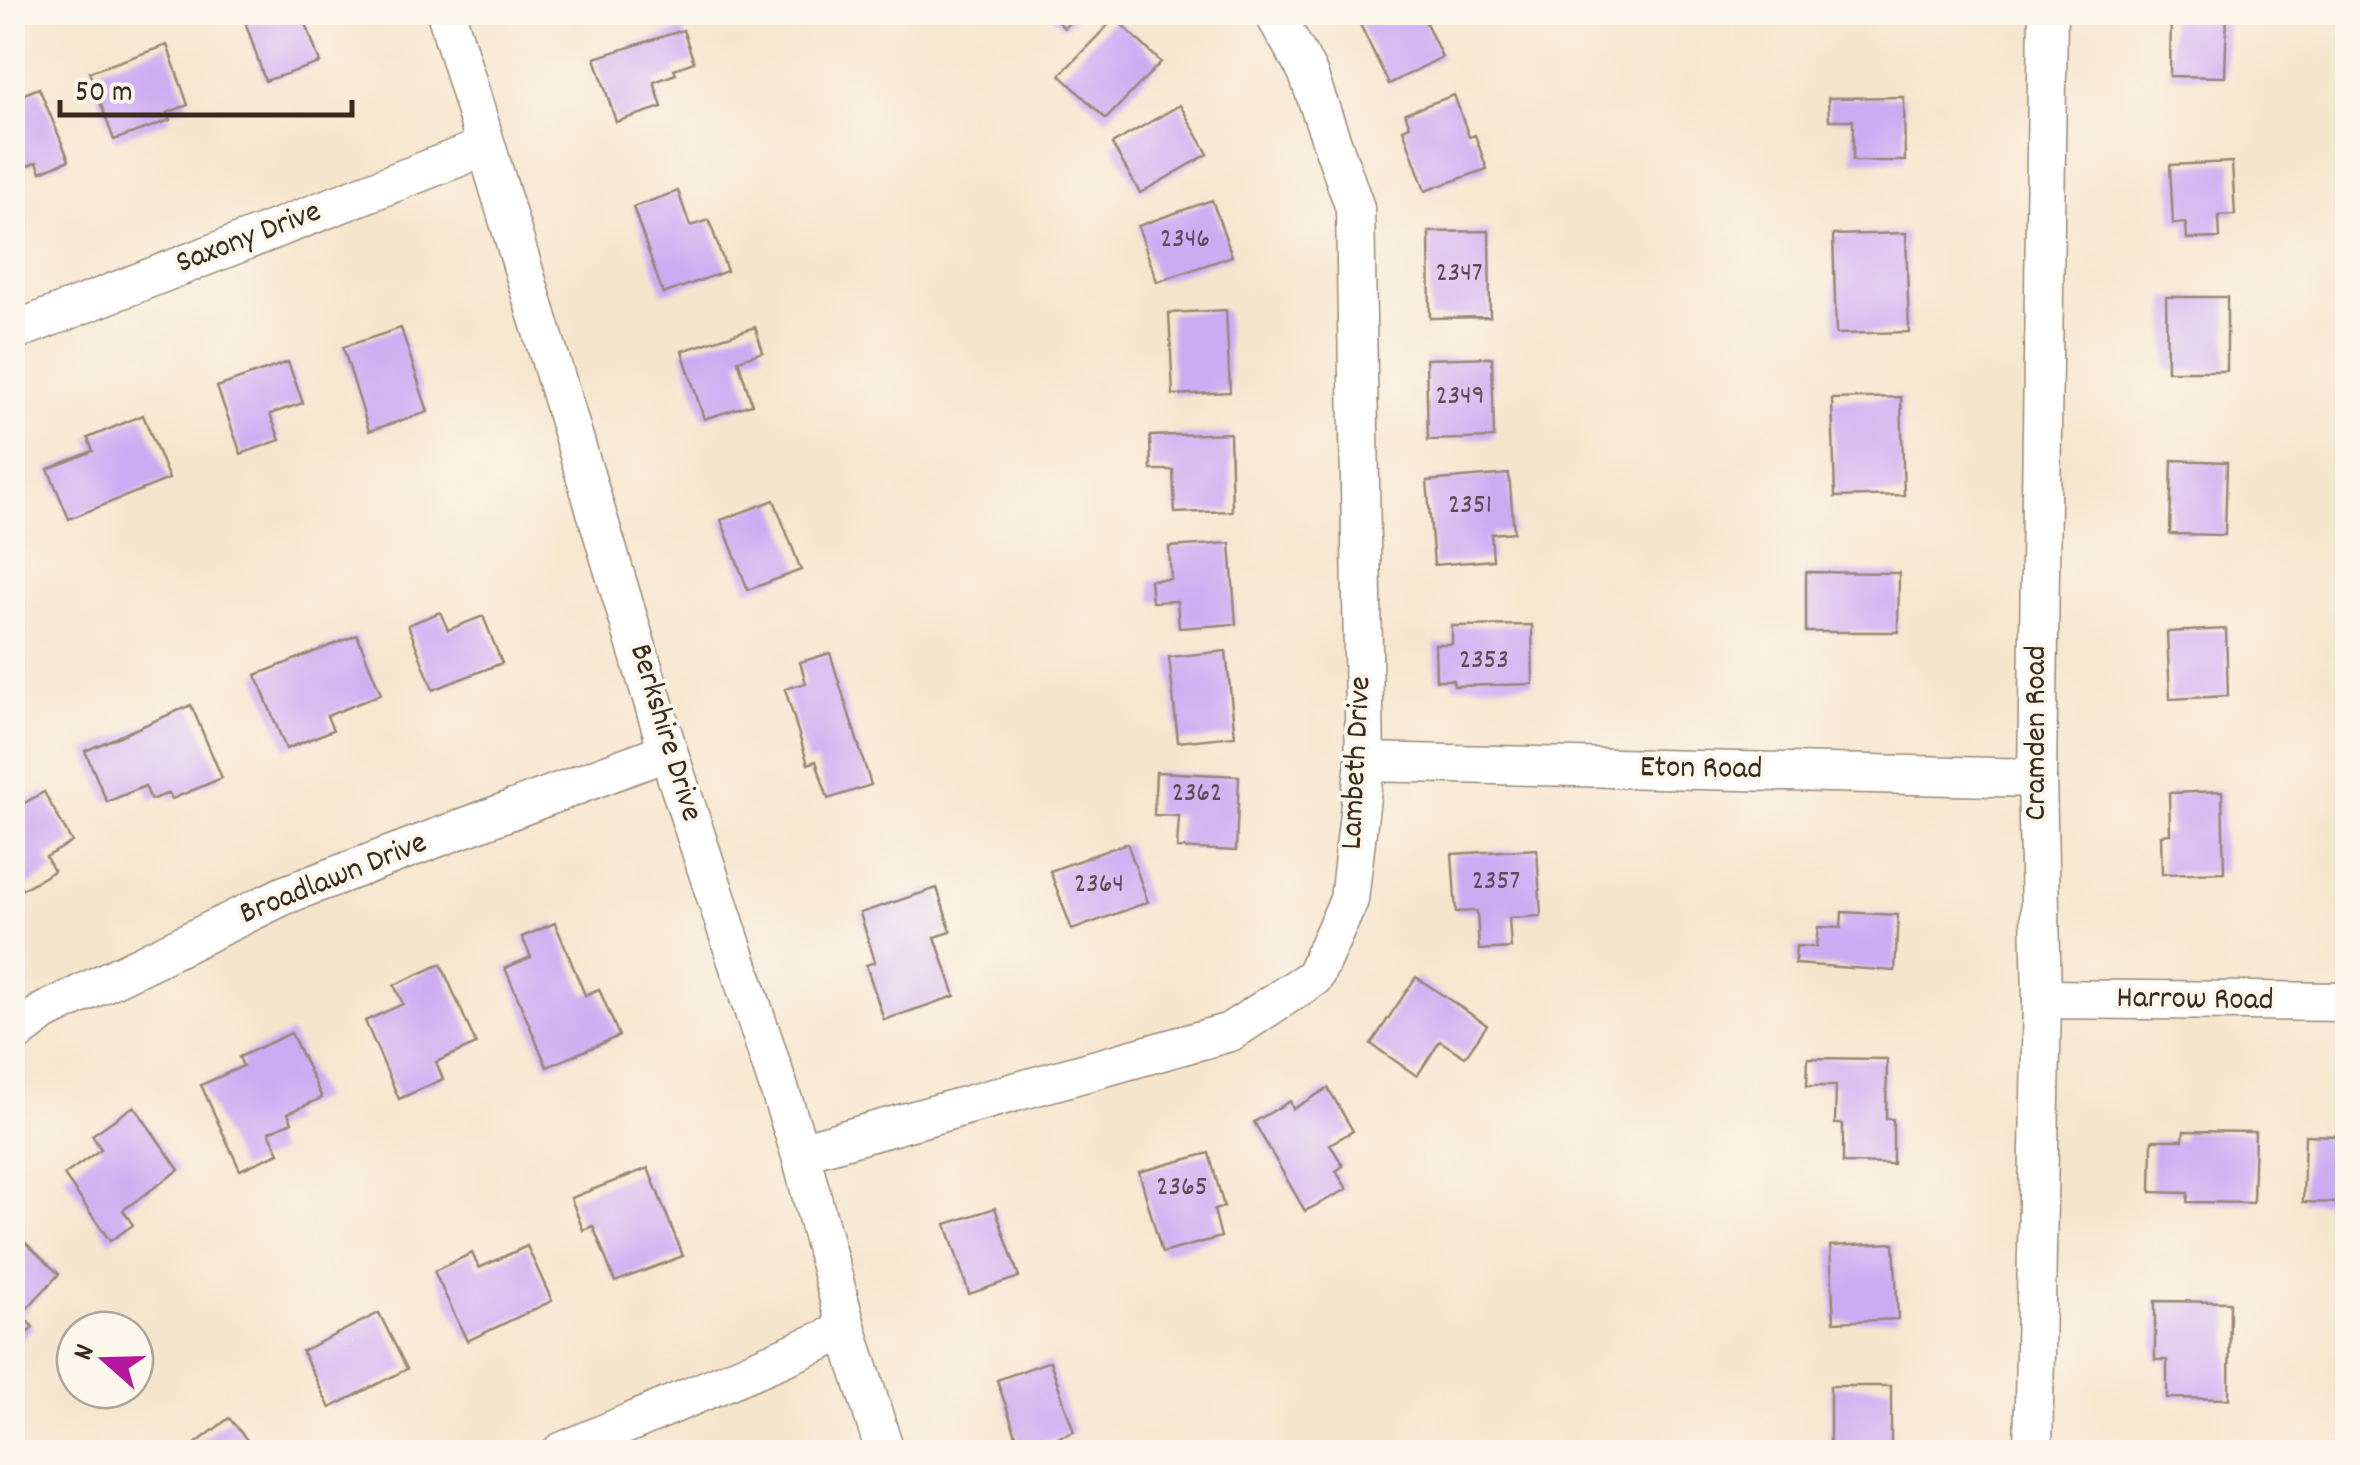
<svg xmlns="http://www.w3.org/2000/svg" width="2360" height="1465" viewBox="0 0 2360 1465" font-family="Dekko,sans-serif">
	<rect width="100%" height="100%" fill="#fbf7ec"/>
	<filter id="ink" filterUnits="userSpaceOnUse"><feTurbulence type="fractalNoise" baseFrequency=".01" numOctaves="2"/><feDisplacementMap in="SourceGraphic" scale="20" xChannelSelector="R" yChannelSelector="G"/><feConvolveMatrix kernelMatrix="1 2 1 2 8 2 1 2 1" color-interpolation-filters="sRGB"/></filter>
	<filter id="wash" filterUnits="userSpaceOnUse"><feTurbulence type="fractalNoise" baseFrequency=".0048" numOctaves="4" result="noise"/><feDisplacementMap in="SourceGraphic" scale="40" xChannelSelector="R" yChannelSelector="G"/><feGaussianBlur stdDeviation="2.25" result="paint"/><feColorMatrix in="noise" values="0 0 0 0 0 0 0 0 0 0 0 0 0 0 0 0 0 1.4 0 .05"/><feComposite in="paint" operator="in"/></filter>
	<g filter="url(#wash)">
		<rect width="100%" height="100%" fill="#f6e5cd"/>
		<g id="blocks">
			<g fill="#cdabf3">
				<path d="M242 12H302L320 63 265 81Z"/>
				<path d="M1048 12H1079L1064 28Z"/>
				<path d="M1354 12H1421L1442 57 1389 84Z"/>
				<path d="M2171 12H2227L2225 77 2170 76Z"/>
				<path d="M1115 18 1161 62 1106 119 1060 75Z"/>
				<path d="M683 30 694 62 674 69 676 74 654 82 662 107 616 122 595 58Z"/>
				<path d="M167 45 188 105 167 113 170 120 114 140 89 72Z"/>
				<path d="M39 88 69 160 41 172 37 162 21 168 18 159 12 161V99Z"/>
				<path d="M1454 95 1469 137 1475 135 1487 169 1425 191 1403 129 1410 126 1405 113Z"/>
				<path d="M1904 97 1905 161H1853V120H1829L1828 98Z"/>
				<path d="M1180 105 1208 154 1140 193 1112 144Z"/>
				<path d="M2232 162 2235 215 2219 216 2220 238 2187 239 2186 223 2173 224 2170 165Z"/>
				<path d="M678 191 690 226 709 220 727 271 663 294 633 207Z"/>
				<path d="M1212 200 1232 256 1157 282 1138 226Z"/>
				<path d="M1489 231 1490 317 1430 318 1429 232Z"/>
				<path d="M1906 233 1909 332 1836 334 1833 235Z"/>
				<path d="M2166 297H2227V371H2167Z"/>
				<path d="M1226 310 1230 392 1173 395 1169 313Z"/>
				<path d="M755 327 763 352 738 360 752 404 704 419 682 351Z"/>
				<path d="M401 328 428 412 369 431 343 347Z"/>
				<path d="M1492 357 1494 438 1428 440 1426 359Z"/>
				<path d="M288 362 303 403 270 414 280 440 241 454 217 387Z"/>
				<path d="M1901 397 1904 495 1835 497 1832 399Z"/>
				<path d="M143 415 169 479 69 519 48 469 93 451 88 438Z"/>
				<path d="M1230 433 1232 511 1175 513 1173 470H1151L1150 436Z"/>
				<path d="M2172 460 2227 462 2225 535 2170 534Z"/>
				<path d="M1509 474 1514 532 1491 534 1493 560 1434 565 1427 481Z"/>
				<path d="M774 500 801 570 748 590 721 520Z"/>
				<path d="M1230 543 1236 624 1179 628 1177 601 1152 602 1150 580 1171 579 1169 547Z"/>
				<path d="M1806 572 1899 573 1898 632H1806Z"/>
				<path d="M440 612 448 630 483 616 502 663 433 690 408 625Z"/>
				<path d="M1532 625 1533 684 1454 686 1453 680H1436L1435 644H1452V626Z"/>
				<path d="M2226 629 2228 696 2170 699 2167 632Z"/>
				<path d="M357 635 381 694 327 716 333 730 286 749 256 675Z"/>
				<path d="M1226 651 1235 736 1178 742 1169 657Z"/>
				<path d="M830 653 871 785 828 799 816 761 808 764 785 689 806 683 800 662Z"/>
				<path d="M191 705 222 778 172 799 169 793 151 800 145 786 107 802 85 751Z"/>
				<path d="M1156 772 1239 776 1236 851 1177 848 1179 816 1154 815Z"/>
				<path d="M2222 791 2224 872 2162 874 2161 835 2170 834 2169 793Z"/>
				<path d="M44 792 72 842 46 857 54 871 12 895V810Z"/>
				<path d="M1127 843 1148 902 1072 930 1050 871Z"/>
				<path d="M1537 849 1541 916 1509 918 1511 948 1479 950 1477 911 1456 912 1452 854Z"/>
				<path d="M937 888 951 932 935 937 955 996 884 1020 866 965 875 962 860 913Z"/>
				<path d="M1842 912 1898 915 1895 971 1795 964 1796 946 1816 947 1818 927 1841 928Z"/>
				<path d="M555 923 585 995 599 989 619 1036 547 1067 505 968 531 957 522 937Z"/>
				<path d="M441 964 476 1044 436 1062 443 1079 399 1099 365 1021 403 1004 394 985Z"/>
				<path d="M1416 977 1487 1025 1465 1057 1440 1041 1417 1076 1371 1044Z"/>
				<path d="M291 1033 322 1098 288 1113 292 1122 269 1132 279 1153 240 1170 201 1085 243 1066 239 1057Z"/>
				<path d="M1808 1058 1887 1059 1886 1119H1893V1164L1843 1163V1124H1835L1836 1086H1807Z"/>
				<path d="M1328 1088 1353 1131 1330 1144 1343 1166 1336 1171 1347 1189 1305 1211 1254 1122 1290 1101 1293 1109Z"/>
				<path d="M134 1106 179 1170 123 1210 133 1225 110 1241 64 1175 101 1149 92 1135Z"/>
				<path d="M2184 1131 2255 1132 2253 1203 2187 1202 2188 1193 2151 1192 2152 1140H2183Z"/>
				<path d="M2305 1135 2341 1136V1142H2348V1203L2303 1202Z"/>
				<path d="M1209 1153 1224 1207 1214 1210 1221 1237 1162 1253 1139 1172Z"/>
				<path d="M648 1168 683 1256 615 1282 593 1226 583 1230 571 1198Z"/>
				<path d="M995 1208 1019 1277 969 1294 946 1224Z"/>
				<path d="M15 1233 59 1274 21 1315 33 1327 12 1349V1236Z"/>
				<path d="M1894 1243 1898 1319 1834 1322 1830 1246Z"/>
				<path d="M527 1246 552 1301 467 1341 434 1271 472 1253 479 1268Z"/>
				<path d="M2155 1301 2230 1302 2229 1399 2167 1398V1360H2155Z"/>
				<path d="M379 1313 407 1369 330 1408 302 1351Z"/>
				<path d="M1050 1361 1074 1432 1021 1450 997 1380Z"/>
				<rect x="1830" y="1386" width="61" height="66"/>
				<path d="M229 1418 257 1452H185Z"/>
				<path d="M2348 1441V1452H2331L2330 1447Z"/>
			</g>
		</g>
	</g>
	<g filter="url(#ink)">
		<use href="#blocks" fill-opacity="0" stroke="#988876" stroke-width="2.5"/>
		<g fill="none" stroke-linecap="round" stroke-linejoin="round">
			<defs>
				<g id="minor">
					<path d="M446 12 668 751 800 1152 847 1330 885 1452"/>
					<path d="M12 332 485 147"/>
					<path d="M1365 762 2037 778"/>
					<path d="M2042 999 2348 1002"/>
					<path d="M12 1036 44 1012 285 895 668 751"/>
					<path d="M800 1152 1230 1032 1314 977 1349 900 1365 762 1355 208 1307 71 1273 12"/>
					<path d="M561 1452 847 1330"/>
					<path d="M2033 1452 2042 999 2037 778 2048 12"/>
				</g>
			</defs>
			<use href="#minor" stroke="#988876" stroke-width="41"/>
			<use href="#minor" stroke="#fff" stroke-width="38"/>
		</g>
	</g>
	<g text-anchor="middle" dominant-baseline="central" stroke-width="8" stroke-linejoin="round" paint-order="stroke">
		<g font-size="28" fill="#604a53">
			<text x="1185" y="241">2346</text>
			<text x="1459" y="275">2347</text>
			<text x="1460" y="398">2349</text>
			<text x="1470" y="507">2351</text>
			<text x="1484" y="662">2353</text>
			<text x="1197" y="795">2362</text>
			<text x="1496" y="883">2357</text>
			<text x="1099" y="886">2364</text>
			<text x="1182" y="1189">2365</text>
		</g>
		<g font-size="32" fill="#3b2a1e" stroke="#fbf7ec">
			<text transform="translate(249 239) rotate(-21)">Saxony Drive</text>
			<text transform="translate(664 733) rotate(73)">Berkshire Drive</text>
			<text transform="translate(2038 733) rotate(-90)">Cramden Road</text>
			<text transform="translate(1358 763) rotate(-87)">Lambeth Drive</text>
			<text transform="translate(1701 770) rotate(1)">Eton Road</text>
			<text transform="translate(334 880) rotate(-22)">Broadlawn Drive</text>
			<text transform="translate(2195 1001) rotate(1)">Harrow Road</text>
		</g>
	</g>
	<rect width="2360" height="1465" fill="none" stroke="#fbf7ec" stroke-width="50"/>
	<g transform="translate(105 1360) rotate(290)"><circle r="48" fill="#fbf7ec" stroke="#aea59a" stroke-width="2.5"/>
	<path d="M0-8L18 38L0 25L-18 38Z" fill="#b5179e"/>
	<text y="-15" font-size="28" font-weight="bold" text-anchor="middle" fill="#3b2a1e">N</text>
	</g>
	<path d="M60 100v15h292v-15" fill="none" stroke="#3b2a1e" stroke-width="5"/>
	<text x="75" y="100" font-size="30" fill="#3b2a1e" stroke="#fbf7ec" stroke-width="8" paint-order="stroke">50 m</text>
</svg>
